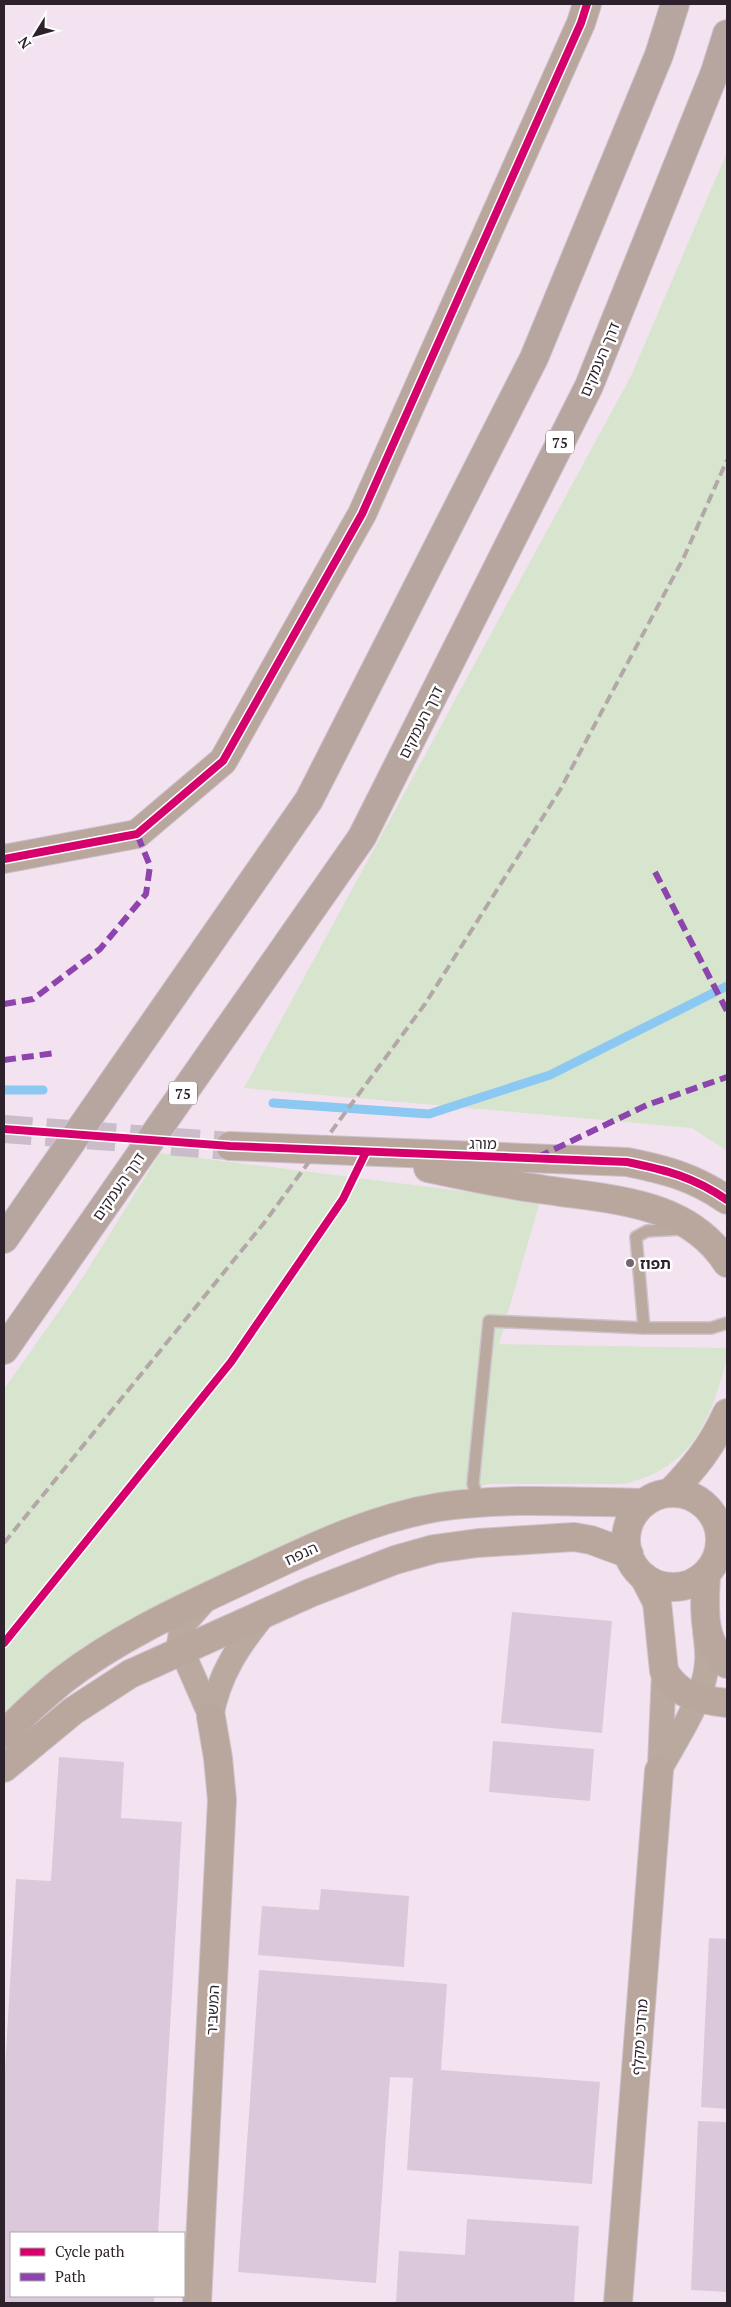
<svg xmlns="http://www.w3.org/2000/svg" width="731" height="2307" viewBox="0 0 731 2307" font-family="'PT Serif','Noto Sans Hebrew',serif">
	<rect width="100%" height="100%" fill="#f3e3f1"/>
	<g fill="#d7e5ce">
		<path d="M727 152V1151L692 1128 244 1088 631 376Z"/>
		<path d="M160 1153 540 1201 499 1344 727 1348C727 1364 722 1377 717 1392 701 1441 676 1472 624 1484H489L406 1500 358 1514 293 1542 121 1624 69 1657 25 1694 4 1716V1389L81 1280Z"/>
	</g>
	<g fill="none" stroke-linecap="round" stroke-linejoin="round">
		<g stroke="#8bc8f2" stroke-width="9">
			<path d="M4 1090H43"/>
			<path d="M273 1103 429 1114 550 1075 727 986"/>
		</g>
	</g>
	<g fill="#dcc8db">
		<path d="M512 1612 612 1621 602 1733 501 1723Z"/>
		<path d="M493 1741 594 1749 590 1801 489 1792Z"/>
		<path d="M59 1757 124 1762 121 1818 182 1822 158 2233H11V2296H154V2303H4V2087L16 1879 51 1881Z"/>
		<path d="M321 1889 409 1896 404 1967 258 1955 262 1906 319 1910Z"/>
		<path d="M709 1938 727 1939V2109L701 2107Z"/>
		<path d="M259 1970 447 1984 441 2070 600 2082 592 2184 407 2170 413 2078 390 2077 376 2283 238 2272Z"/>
		<path d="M698 2121 727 2122V2292L691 2290Z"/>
		<path d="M467 2219 579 2226 574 2303H396L399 2251 465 2255Z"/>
	</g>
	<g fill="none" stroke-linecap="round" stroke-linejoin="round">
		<path stroke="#cbbcca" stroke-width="28" stroke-dasharray="28 14" stroke-linecap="butt" d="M4 1129 230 1146"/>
		<defs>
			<g id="lane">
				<path d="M644 1328 636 1237 647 1231 682 1229"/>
				<path d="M485 1500 476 1493 473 1484 489 1321 644 1328H711L727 1323"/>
			</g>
			<g id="street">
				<path d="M205 1600 182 1626 179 1644 211 1717"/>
				<path d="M211 1717C219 1674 238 1646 266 1612"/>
				<path d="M660 1765 664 1671"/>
				<path d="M659 1771C676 1739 705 1698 707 1662 708 1652 706 1641 705 1631"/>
			</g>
			<g id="secondary">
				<path d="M4 859 137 834 223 761 362 514 581 23 587 4"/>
				<path d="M230 1146 627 1162C666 1170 694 1177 727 1200"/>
				<path d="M428 1168C465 1176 502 1184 540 1189 607 1200 686 1199 727 1263"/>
				<path d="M670 1493C695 1467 712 1446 727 1413"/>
				<circle cx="673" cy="1540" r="47"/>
				<path d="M706 1574C705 1608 700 1639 727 1664"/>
				<path d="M644 1577 657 1602 664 1671C679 1697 700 1700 727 1703"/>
				<path d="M4 1734C23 1715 42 1697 63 1680 121 1635 192 1604 258 1573 317 1545 374 1518 439 1507 506 1497 576 1502 643 1503"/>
				<path d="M4 1768 73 1711 130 1674 310 1593 395 1560 434 1549 478 1543 574 1537 591 1540 629 1554"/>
				<path d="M197 2303 222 1800 218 1758 211 1717"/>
				<path d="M618 2303 659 1771"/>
			</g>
			<g id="highway">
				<path d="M4 1239 309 800 534 358 659 55 675 4"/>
				<path d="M4 1350 362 837 589 386 715 72 727 34"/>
			</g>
		</defs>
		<use href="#lane" stroke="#cec2cd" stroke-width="14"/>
		<use href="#street" stroke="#cec2cd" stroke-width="26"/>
		<use href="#secondary" stroke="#cec2cd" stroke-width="30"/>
		<use href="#highway" stroke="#cec2cd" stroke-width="30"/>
		<use href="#lane" stroke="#baa99f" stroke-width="11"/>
		<use href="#street" stroke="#baa99f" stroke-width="24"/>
		<use href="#secondary" stroke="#b9a79d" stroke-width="28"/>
		<use href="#highway" stroke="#b7a6a0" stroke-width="28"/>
		<path stroke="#b4a7a8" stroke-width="4" stroke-dasharray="10 5" stroke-linecap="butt" d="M4 1543 264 1223 425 1004 560 790 684 557 727 460"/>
		<g stroke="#8e44ad" stroke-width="6" stroke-dasharray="12 6" stroke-linecap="butt">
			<path d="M655 872 727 1011"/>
			<path d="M4 1004 33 999 100 949 146 894 150 866 137 834"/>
			<path d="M4 1060 55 1053"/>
			<path d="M538 1157 647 1105 727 1077"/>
		</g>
		<defs>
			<g id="cycleway">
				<path d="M4 859 137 834 223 761 362 514 581 23 587 4"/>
				<path d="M4 1129 230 1146 627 1162C666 1170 694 1177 727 1200"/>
				<path d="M4 1643 231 1362 343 1199 366 1152"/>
			</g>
		</defs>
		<use href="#cycleway" stroke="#fff" stroke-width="11"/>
		<use href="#cycleway" stroke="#d6006c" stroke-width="8"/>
	</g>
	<circle fill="#726671" stroke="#fff" stroke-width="2" cx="630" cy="1263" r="5"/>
	<g text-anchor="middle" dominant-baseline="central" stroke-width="5" stroke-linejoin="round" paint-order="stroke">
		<g fill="#fff" stroke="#6c646b" stroke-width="1">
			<rect x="546" y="430.5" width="28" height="23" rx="4"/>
			<rect x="169" y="1081.5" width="28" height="23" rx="4"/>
		</g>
		<g font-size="14" font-weight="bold" fill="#2d222c">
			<text x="560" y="442">75</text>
			<text x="183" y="1093">75</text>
		</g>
		<g font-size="15" fill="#2d222c" stroke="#fff">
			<text transform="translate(599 359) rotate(-67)">דרך העמקים</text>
			<text transform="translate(420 722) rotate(-63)">דרך העמקים</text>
			<text transform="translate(483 1143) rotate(1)">מורג</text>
			<text transform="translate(118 1186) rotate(-55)">דרך העמקים</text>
			<text transform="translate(301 1553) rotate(-25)">הנפח</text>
			<text transform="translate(212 2010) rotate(-87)">המשביר</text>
			<text transform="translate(639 2037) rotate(-86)">מרדכי מקלף</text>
		</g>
		<g font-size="15" font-weight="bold" fill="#2d222c" stroke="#fff" text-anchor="start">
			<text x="640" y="1263">תפוז</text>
		</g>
	</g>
	<rect width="731" height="2307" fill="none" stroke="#2d222c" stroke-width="10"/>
	<rect x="10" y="2232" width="175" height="65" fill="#ffffff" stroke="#aba7ab"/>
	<rect x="20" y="2248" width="25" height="8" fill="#d6006c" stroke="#aba7ab"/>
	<text x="55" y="2257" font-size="15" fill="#2d222c">Cycle path</text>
	<rect x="20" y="2273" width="25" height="8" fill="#8e44ad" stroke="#aba7ab"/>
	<text x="55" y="2282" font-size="15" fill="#2d222c">Path</text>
	<g transform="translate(35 35) rotate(233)" stroke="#ffffff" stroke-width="4" paint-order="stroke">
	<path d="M0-4L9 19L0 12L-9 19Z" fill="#2d222c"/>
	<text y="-8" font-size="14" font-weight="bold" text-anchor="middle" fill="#2d222c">N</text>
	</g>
</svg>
